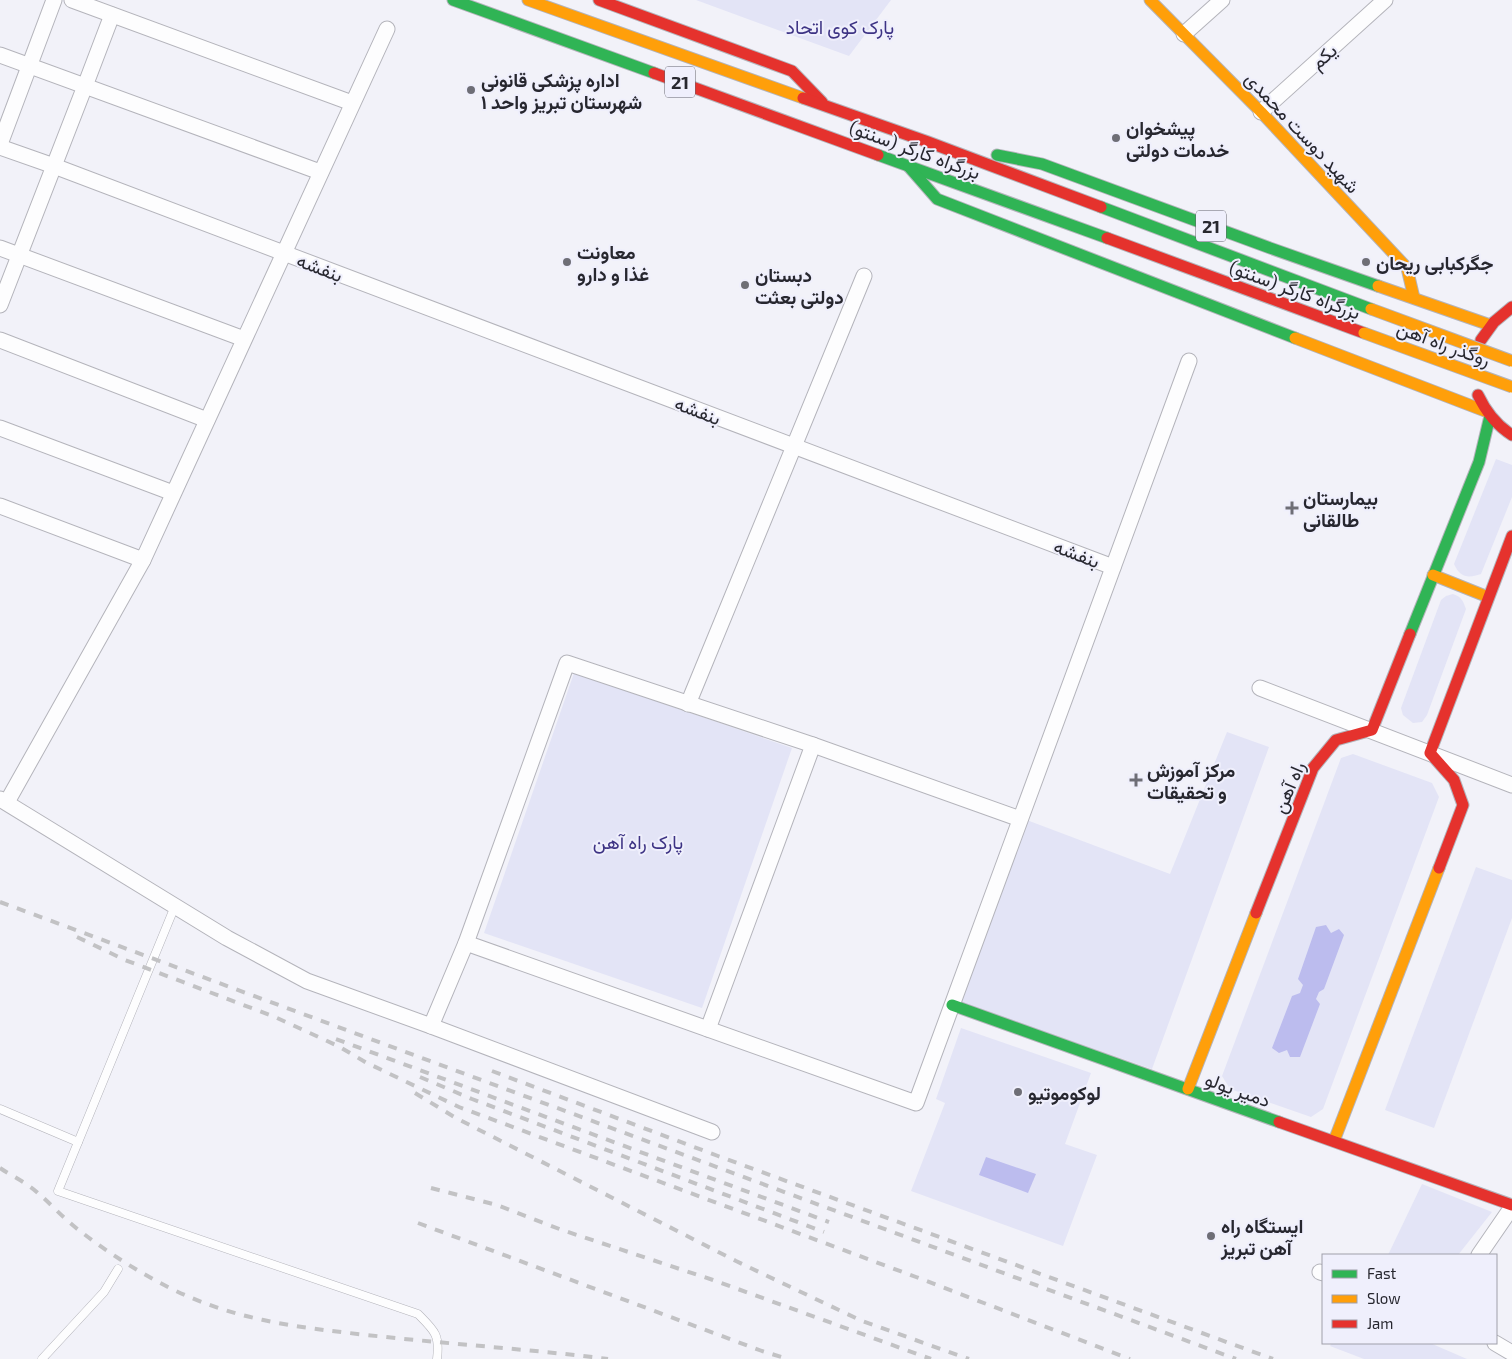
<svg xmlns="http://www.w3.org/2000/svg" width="1512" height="1359" viewBox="0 0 1512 1359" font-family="'Exo 2',Vazirmatn,sans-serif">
	<rect width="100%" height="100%" fill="#f2f2f9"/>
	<g fill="#e3e4f6">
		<path d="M696 0H891L849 56Z"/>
		<path d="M1496 459 1512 465V497L1481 574C1467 579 1460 577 1454 564Z"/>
		<path d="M1453 594C1462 597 1463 601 1466 609L1427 715 1422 722 1413 723 1403 715 1401 708 1441 600 1446 596Z"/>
		<path d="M574 673 792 748 702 1008 484 933Z"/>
		<path d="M1227 732 1269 747 1152 1069 959 1002 1024 819 1170 874Z"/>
		<path d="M1353 754 1432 783 1439 797 1323 1109 1311 1117 1230 1089 1222 1076 1341 758Z"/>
		<path d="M1476 867 1512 880V918L1434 1128 1385 1110Z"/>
		<path d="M961 1028 1091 1073 1065 1144 1097 1155 1063 1246 911 1191 945 1103 936 1099Z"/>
		<path d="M1422 1184 1492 1212 1458 1255H1388Z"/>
		<path d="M1332 1343H1430L1467 1359H1364L1330 1346Z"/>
	</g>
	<g fill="#bcbcee">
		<path d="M1326 925 1331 933 1339 929 1344 935 1324 989 1319 992 1316 999 1320 1004 1300 1057H1290L1287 1050 1279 1053 1272 1048 1292 996 1300 993 1303 985 1298 979 1316 927Z"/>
		<path d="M986 1157 1036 1174 1028 1193 979 1175Z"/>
	</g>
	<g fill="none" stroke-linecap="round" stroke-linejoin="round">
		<defs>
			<g id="lane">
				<path d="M175 906 58 1191 418 1314C435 1331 440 1335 437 1359"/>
				<path d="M0 1109 78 1142"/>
				<path d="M42 1359 104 1292 118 1269"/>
			</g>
			<g id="street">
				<path d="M72 0 352 103"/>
				<path d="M1184 34 1222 0"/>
				<path d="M0 55 320 172"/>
				<path d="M1261 112 1385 0"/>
				<path d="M0 144 54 0"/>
				<path d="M0 147 54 166 1113 567"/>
				<path d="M0 248 244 339"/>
				<path d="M0 305 85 86 112 15"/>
				<path d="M0 340 207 420"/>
				<path d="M0 428 173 493"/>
				<path d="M0 506 143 560 387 29"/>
				<path d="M1260 688 1512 785"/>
				<path d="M688 704 864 276"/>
				<path d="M0 799 227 938 307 981 431 1026 712 1132"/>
				<path d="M7 802 143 560"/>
				<path d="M466 943 916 1103 1189 361"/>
				<path d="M431 1026 466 943 567 663 813 745 1020 819"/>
				<path d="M708 1029 813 745"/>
				<path d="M1479 1255 1512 1207"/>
				<path d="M1320 1272 1323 1273"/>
				<path d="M1495 1343 1512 1353"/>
			</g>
			<g id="fast">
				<path d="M453 0 654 73"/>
				<path d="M878 155 1107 238"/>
				<path d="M997 155 1042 164 1270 248 1378 286"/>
				<path d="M909 167 937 199 1295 338"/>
				<path d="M1101 207 1371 309"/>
				<path d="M1410 634 1479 462 1490 416"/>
				<path d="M952 1005 1279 1122"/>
			</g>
			<g id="slow">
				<path d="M528 0 803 98"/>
				<path d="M1150 0 1261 112 1407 268 1414 298"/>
				<path d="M1378 286 1490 325"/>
				<path d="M1295 338 1485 411"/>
				<path d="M1433 575 1488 597"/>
				<path d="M1188 1089 1256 913"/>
				<path d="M1334 1141 1439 868"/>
			</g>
			<g id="jam">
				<path d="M599 0 792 71 822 102"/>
				<path d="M654 73 878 155"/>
				<path d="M803 98 928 142 1101 207"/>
				<path d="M1107 238 1364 333"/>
				<path d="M1481 340 1494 322 1512 307"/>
				<path d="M1478 395C1486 412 1496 425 1512 435"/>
				<path d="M1439 868 1463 805 1454 780 1430 753 1512 536"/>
				<path d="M1256 913 1313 768 1336 740 1372 730 1410 634"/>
				<path d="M1279 1122 1512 1205"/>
			</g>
		</defs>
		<use href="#lane" stroke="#b4b4bb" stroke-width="9"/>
		<use href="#street" stroke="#b4b4bb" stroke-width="17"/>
		<use href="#fast" stroke="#b4b4bb" stroke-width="13"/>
		<use href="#slow" stroke="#b4b4bb" stroke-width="13"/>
		<use href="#jam" stroke="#b4b4bb" stroke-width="13"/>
		<use href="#lane" stroke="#fdfdfe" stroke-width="8"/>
		<use href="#street" stroke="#fdfdfe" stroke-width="15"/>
		<use href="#fast" stroke="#30b455" stroke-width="11"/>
		<use href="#slow" stroke="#ff9f0a" stroke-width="11"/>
		<use href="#jam" stroke="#e5322d" stroke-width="11"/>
		<g stroke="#c2c2c4" stroke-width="4" stroke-dasharray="9 9" stroke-linecap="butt">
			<path d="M0 902 1236 1359"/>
			<path d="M77 937 125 960 275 1017 338 1046 367 1063 459 1107 916 1277 1130 1359"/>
			<path d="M336 1039 829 1222"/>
			<path d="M492 1071 718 1156 1273 1359"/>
			<path d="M420 1077 472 1099 824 1232"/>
			<path d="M415 1093 456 1118 736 1261 822 1302 862 1321 969 1359"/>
			<path d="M0 1168C12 1176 27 1183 38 1193 52 1205 65 1220 80 1231 107 1252 137 1271 166 1286 232 1320 295 1327 367 1335 448 1344 528 1349 608 1359"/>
			<path d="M431 1188 497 1205 562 1230 713 1280 931 1359"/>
			<path d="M418 1223 762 1351 788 1359"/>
		</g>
		<defs>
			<g id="slow-bridge">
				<path d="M1371 309 1512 361"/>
				<path d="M1364 333 1512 387"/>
			</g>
		</defs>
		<use href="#slow-bridge" stroke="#b4b4bb" stroke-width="13" stroke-linecap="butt"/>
		<use href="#slow-bridge" stroke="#ff9f0a" stroke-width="11"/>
	</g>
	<g fill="#6e6e76" stroke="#efeffc" stroke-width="2">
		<circle cx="471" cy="90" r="5"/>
		<circle cx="1116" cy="138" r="5"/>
		<circle cx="567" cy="262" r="5"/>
		<circle cx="1366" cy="262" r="5"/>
		<circle cx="745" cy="285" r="5"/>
		<path d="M1289.5 500.5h5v5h5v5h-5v5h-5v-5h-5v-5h5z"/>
		<path d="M1133.5 772.5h5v5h5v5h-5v5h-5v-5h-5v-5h5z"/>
		<circle cx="1018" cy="1092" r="5"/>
		<circle cx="1211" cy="1236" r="5"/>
	</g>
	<g text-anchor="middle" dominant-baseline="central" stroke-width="4" stroke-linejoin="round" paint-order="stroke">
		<g fill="#efeffc" stroke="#63636c" stroke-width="1">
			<rect x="665" y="66.5" width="30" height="31" rx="4"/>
			<rect x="1196" y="210.5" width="30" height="31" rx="4"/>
		</g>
		<g font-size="18" font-weight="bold" fill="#27272f">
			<text x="680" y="82">21</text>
			<text x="1211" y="226">21</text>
		</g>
		<g font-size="19" fill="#3d3384" stroke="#efeffc">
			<text x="840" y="26">پارک کوی اتحاد</text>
			<text x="638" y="841">پارک راه آهن</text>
		</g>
		<g font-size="19" fill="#27272f" stroke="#efeffc">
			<text transform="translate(1323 56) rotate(-42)">یکم</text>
			<text transform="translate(1303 132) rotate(47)">شهید دوست محمدی</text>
			<text transform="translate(915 149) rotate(20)">بزرگراه کارگر (سنتو)</text>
			<text transform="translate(320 267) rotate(21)">بنفشه</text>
			<text transform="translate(1295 289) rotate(20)">بزرگراه کارگر (سنتو)</text>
			<text transform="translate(1444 343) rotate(20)">روگذر راه آهن</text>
			<text transform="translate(698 410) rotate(21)">بنفشه</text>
			<text transform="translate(1077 553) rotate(21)">بنفشه</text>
			<text transform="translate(1288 787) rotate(-67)">راه آهن</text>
			<text transform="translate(1238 1089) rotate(20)">دمیر یولو</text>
		</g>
		<g font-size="19" font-weight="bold" fill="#27272f" stroke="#efeffc" text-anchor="start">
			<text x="481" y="79">اداره پزشکی قانونی<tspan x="481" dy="22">شهرستان تبریز واحد ۱</tspan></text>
			<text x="1126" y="127">پیشخوان<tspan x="1126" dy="22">خدمات دولتی</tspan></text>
			<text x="577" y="251">معاونت<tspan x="577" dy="22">غذا و دارو</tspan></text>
			<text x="1376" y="262">جگرکبابی ریحان</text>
			<text x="755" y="274">دبستان<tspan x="755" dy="22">دولتی بعثت</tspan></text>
			<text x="1303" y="497">بیمارستان<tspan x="1303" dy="22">طالقانی</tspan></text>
			<text x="1147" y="769">مرکز آموزش<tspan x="1147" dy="22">و تحقیقات</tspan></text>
			<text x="1028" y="1092">لوکوموتیو</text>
			<text x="1221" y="1225">ایستگاه راه<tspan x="1221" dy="22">آهن تبریز</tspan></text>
		</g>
	</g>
	<rect x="1322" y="1254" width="175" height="90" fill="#efeffc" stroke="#9f9faa"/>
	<rect x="1332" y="1270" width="25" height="8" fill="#30b455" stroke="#9f9faa"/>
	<text x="1367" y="1279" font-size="15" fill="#27272f">Fast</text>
	<rect x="1332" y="1295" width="25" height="8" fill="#ff9f0a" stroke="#9f9faa"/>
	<text x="1367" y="1304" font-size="15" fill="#27272f">Slow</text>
	<rect x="1332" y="1320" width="25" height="8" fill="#e5322d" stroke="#9f9faa"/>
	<text x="1367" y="1329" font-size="15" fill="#27272f">Jam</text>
</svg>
